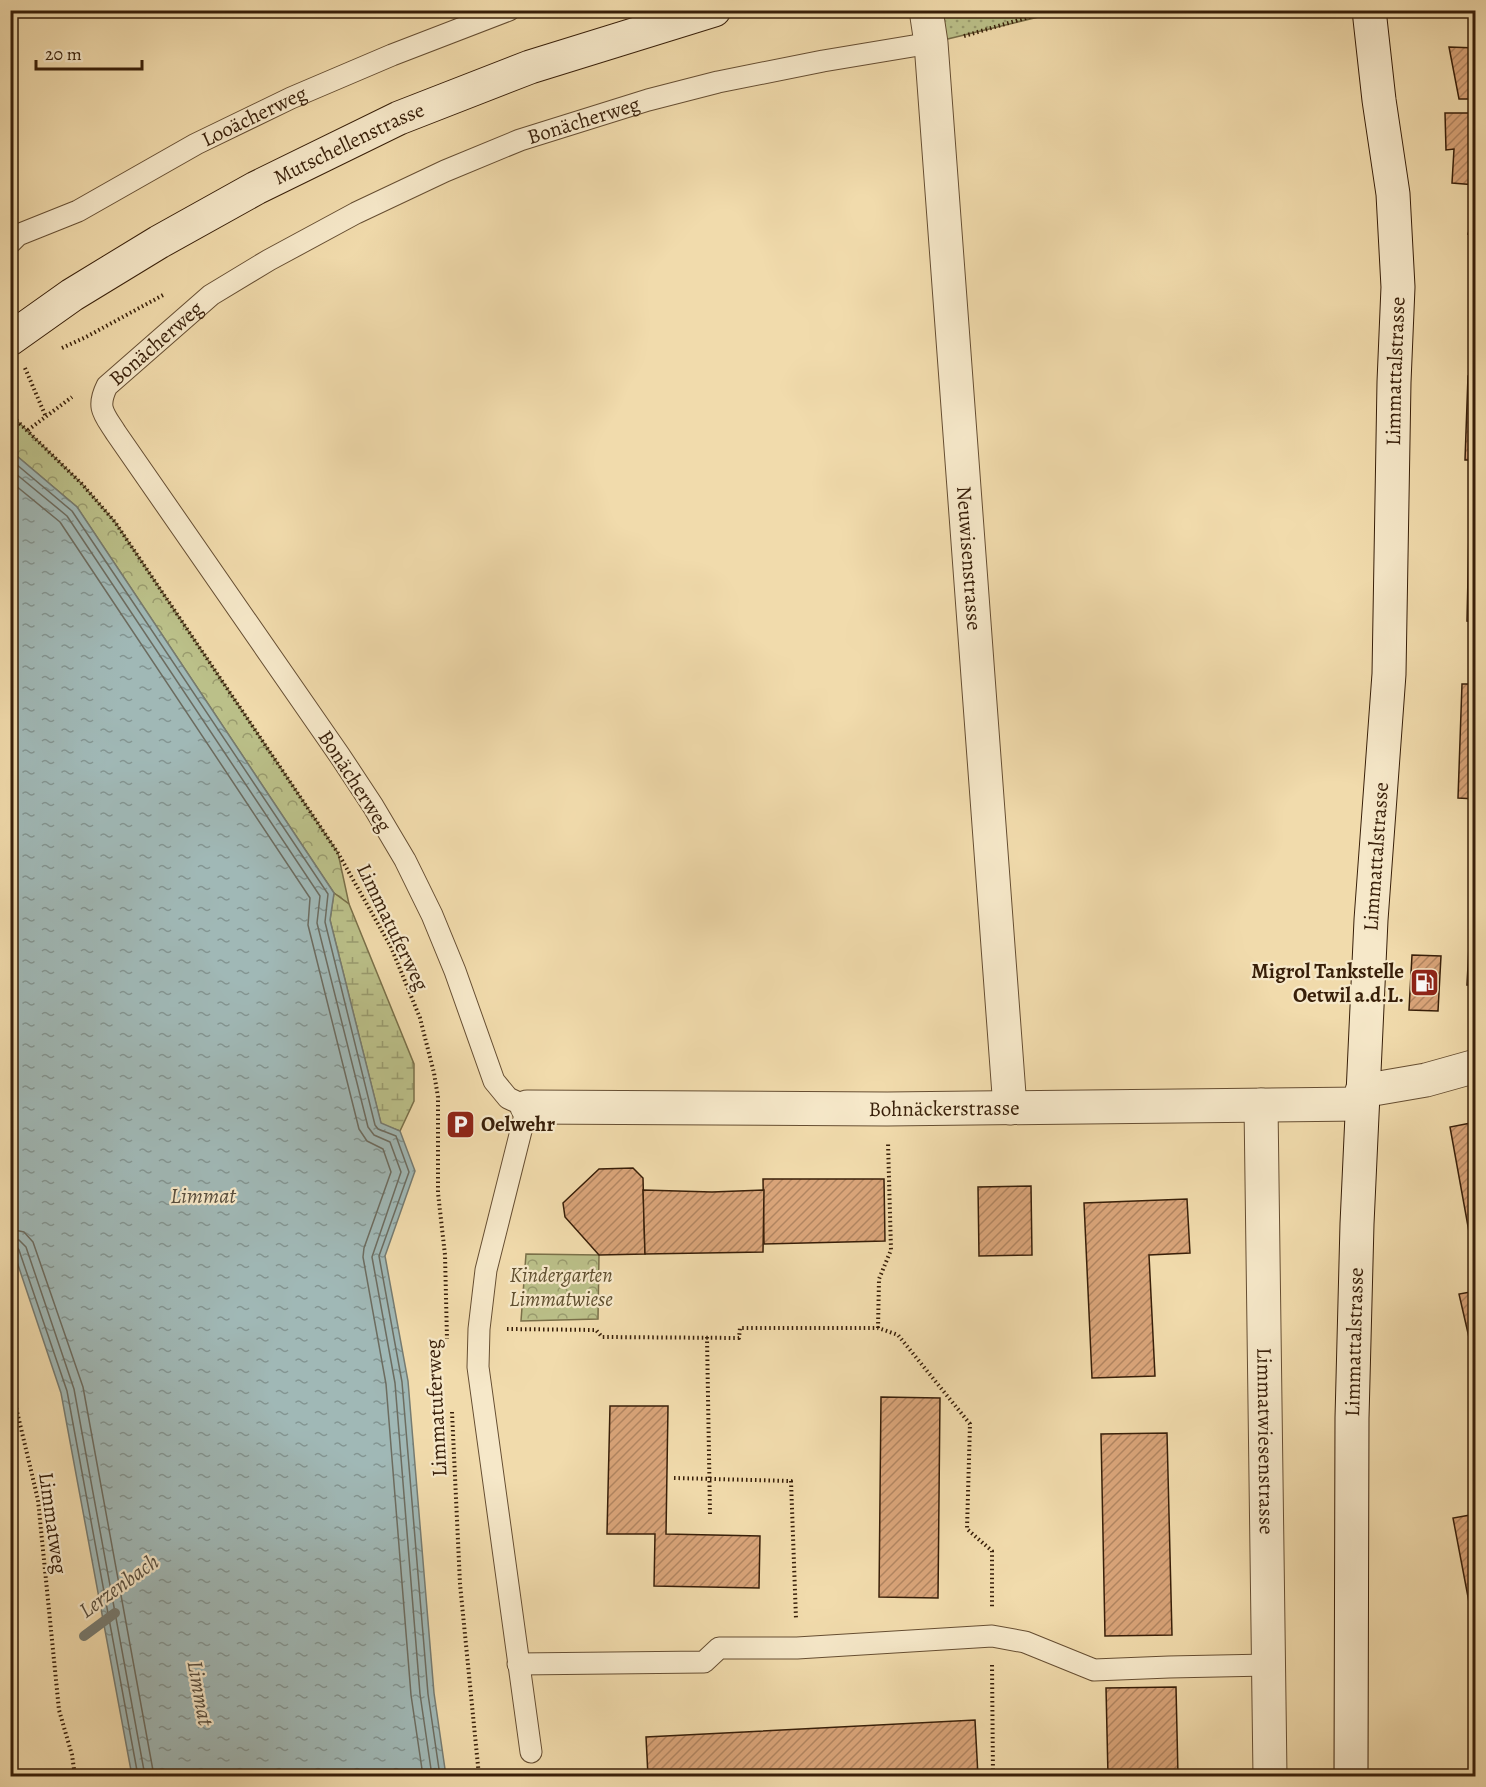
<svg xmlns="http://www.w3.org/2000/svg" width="1486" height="1787" viewBox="0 0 1486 1787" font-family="Alegreya,serif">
	<defs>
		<pattern id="grass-dots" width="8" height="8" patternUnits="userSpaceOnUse" patternTransform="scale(1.5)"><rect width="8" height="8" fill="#bbc089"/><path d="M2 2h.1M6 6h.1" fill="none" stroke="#999b6e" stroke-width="1.8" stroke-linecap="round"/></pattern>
		<pattern id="forest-crowns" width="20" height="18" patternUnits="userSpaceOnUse" patternTransform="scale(1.5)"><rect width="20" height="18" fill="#bbc089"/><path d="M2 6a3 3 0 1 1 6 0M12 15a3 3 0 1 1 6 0" fill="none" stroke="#999b6e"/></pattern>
		<pattern id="wetland-marsh" width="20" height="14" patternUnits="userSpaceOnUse" patternTransform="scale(1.5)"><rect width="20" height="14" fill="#bbc089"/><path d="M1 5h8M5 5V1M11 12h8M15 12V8" fill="none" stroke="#999b6e"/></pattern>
		<pattern id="water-ripples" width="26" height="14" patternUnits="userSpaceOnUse" patternTransform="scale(1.5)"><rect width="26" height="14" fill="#a0b8b6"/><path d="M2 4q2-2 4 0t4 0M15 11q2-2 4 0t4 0" fill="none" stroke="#839592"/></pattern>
		<pattern id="building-hatch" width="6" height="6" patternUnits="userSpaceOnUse" patternTransform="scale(1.5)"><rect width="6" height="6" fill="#d9a479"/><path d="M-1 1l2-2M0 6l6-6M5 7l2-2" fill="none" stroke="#b18561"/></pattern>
	</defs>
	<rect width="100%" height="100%" fill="#f1dbac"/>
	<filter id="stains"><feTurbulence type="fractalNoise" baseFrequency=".00333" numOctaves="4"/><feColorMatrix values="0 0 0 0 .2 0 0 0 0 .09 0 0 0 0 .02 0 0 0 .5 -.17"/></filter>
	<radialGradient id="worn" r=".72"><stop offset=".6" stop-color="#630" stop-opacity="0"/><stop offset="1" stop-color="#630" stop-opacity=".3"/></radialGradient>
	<path fill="url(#grass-dots)" stroke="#7a7049" stroke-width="1.5" d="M926 10 1063 11 931 43Z"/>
	<g fill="url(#forest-crowns)" stroke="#7a7049" stroke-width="1.5">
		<path d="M10 414 82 484 115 522 338 853 349 904 334 893 77 507 11 451Z"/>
		<path d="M526 1254 599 1255 598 1319 521 1321Z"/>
	</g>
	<path fill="url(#wetland-marsh)" stroke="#7a7049" stroke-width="1.5" d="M334 893 349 904 414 1064V1101L400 1131 381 1124 330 920Z"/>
	<path fill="url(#water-ripples)" stroke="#767b71" stroke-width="1.5" d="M11 451 77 507 334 893 330 920 381 1123 400 1131 415 1171 385 1256 408 1381 434 1693 446 1776H132L61 1393 11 1244Z"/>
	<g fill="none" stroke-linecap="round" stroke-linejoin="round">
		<g stroke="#6c6c60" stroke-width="1.5">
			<path d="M10 459 72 511 328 894 325 922 375 1125 378 1129 396 1136 409 1172 379 1256 402 1382 428 1694 440 1776"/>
			<path d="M10 469 67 516 320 896 317 923 368 1127 374 1135 390 1142 401 1172 372 1257 395 1383 420 1694 432 1776"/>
			<path d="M10 481 60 522 310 898 308 925 359 1129 367 1141 383 1149 391 1172 364 1248 363 1257 386 1384 411 1695 423 1776"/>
			<path d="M10 1229 24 1232 33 1242 83 1387 154 1776"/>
			<path d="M10 1238 19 1240 26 1247 74 1389 145 1776"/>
			<path d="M10 1245 16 1246 19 1250 67 1391 138 1776"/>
		</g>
		<path stroke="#767b71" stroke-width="10" d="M84 1636 115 1613"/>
	</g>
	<g fill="url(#building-hatch)" stroke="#381f09" stroke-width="1.5">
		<path d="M1449 47 1476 48V99H1459Z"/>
		<path d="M1445 113H1476V185L1452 183 1454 149 1446 150Z"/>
		<path d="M1476 206V235L1468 234Z"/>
		<path d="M1468 376 1476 377V460H1465Z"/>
		<path d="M1469 531H1476V622L1467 621Z"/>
		<path d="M1462 684H1476V799L1458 798Z"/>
		<path d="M1470 927 1476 928V985H1467Z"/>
		<path d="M1412 955 1441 956 1438 1011 1409 1010Z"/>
		<path d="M1476 1122V1231L1469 1232 1450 1127Z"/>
		<path d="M633 1168 643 1178 645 1254 599 1255 565 1217 563 1203 599 1169Z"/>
		<path d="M763 1179H884L885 1241 764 1244Z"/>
		<path d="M1031 1186 1032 1255 979 1256 978 1187Z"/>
		<path d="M643 1190 712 1192 764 1190 763 1252 645 1254Z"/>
		<path d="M1187 1199 1190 1253 1149 1255 1155 1376 1092 1378 1084 1203Z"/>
		<path d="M1476 1291V1368L1459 1294Z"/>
		<path d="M881 1397 940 1398 938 1598 879 1597Z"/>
		<path d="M610 1406H668L666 1534 760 1536 759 1588 654 1586 655 1534H607Z"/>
		<path d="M1167 1433 1172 1635 1105 1636 1101 1434Z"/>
		<path d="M1476 1514V1639L1453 1518Z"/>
		<path d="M1176 1687 1178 1776H1108L1106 1688Z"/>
		<path d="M975 1720 978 1776H648L646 1737Z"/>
	</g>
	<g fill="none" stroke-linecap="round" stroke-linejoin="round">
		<defs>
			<g id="service">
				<path id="s1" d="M10 243 18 235 78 211 196 144 291 98 392 55 509 10"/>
				<path d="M518 1664 704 1662 719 1648H797L992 1636 1025 1642 1094 1670 1169 1667 1268 1665"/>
				<path id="s2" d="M531 1752 478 1367 479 1329 486 1270 527 1107 508 1098 494 1081 455 971 432 915 405 860 373 806 340 756 116 433C104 414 96 408 107 386L211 295 269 260 356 213 445 171 520 140 648 100 718 82 823 61 931 43"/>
			</g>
			<g id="minor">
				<path id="s3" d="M926 10 931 43 1010 1108"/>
				<path d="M1362 1091 1426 1080 1476 1066"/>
				<path id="s4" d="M1261 1105 1270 1776"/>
				<path id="s5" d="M527 1107 887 1109 1362 1104"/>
			</g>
			<g id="secondary">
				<path id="s6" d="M10 339 72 295 159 242 256 188 399 118 530 67 714 10"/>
				<path id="s7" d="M1351 1776 1352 1418 1357 1224 1371 920 1389 674 1394 382 1398 287 1393 194 1379 100 1369 10"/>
			</g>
		</defs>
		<use href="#service" stroke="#664e32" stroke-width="23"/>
		<use href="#minor" stroke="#664e32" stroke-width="35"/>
		<use href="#secondary" stroke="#381f09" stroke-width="35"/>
		<g stroke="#381f09" stroke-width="4" stroke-dasharray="1.5 3" stroke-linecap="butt">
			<path d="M964 36 1053 10"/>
			<path d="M62 348 86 337 165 294"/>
			<path d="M25 368 46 417"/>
			<path d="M10 414 82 484 115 522 338 853 391 947 420 1018 434 1073 438 1097V1193L445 1255 447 1339"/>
			<path d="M28 430 72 397"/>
			<path d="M878 1328 879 1279 891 1250 888 1142"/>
			<path d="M507 1329 596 1330 602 1337 739 1338 740 1328H878L898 1335 970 1424 967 1529 992 1551V1609"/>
			<path d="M707 1337 710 1514"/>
			<path d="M10 1382 38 1500 59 1710 72 1755 75 1776"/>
			<path d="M452 1412 460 1584 479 1776"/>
			<path d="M674 1478 791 1481 796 1619"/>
			<path d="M992 1665 993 1776"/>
		</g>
		<use href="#service" stroke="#f6e8c9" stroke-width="21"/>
		<use href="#minor" stroke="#f6e8c9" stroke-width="33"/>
		<use href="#secondary" stroke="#f6e8c9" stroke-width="33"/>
	</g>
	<defs>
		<symbol id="fuel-square" viewBox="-11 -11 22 22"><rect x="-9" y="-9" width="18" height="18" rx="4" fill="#8f2418" stroke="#f6e8c9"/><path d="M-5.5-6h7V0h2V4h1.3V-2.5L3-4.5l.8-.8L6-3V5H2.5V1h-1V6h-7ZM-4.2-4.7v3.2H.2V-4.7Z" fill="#fff"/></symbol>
		<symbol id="parking-square" viewBox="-11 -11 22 22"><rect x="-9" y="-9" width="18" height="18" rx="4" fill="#8f2418" stroke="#f6e8c9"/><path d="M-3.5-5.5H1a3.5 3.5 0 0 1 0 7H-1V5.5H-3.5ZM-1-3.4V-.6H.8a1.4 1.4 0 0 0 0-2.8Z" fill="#fff"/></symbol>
	</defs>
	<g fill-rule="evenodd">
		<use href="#fuel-square" x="1408" y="966" width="33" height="33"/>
		<use href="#parking-square" x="444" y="1108" width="33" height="33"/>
	</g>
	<g text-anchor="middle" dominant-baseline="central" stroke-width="4.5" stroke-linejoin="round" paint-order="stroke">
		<g font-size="21" fill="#381f09" stroke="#f6e8c9">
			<text stroke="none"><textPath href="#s1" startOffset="276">Looächerweg</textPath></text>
			<text stroke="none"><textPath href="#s2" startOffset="2054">Bonächerweg</textPath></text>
			<text stroke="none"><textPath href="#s6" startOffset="392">Mutschellenstrasse</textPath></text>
			<text stroke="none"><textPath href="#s2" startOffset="1568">Bonächerweg</textPath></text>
			<text stroke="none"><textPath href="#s7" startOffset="1406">Limmattalstrasse</textPath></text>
			<text stroke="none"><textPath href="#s3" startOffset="550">Neuwisenstrasse</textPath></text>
			<text transform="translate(355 781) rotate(57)">Bonächerweg</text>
			<text stroke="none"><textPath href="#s7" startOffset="920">Limmattalstrasse</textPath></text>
			<text transform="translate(393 927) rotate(64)">Limmatuferweg</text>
			<text stroke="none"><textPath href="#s5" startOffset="417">Bohnäckerstrasse</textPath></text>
			<text stroke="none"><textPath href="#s7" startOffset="434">Limmattalstrasse</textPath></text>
			<text transform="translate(436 1408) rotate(-93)">Limmatuferweg</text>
			<text stroke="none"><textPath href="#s4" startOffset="336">Limmatwiesenstrasse</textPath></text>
			<text transform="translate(53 1523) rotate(82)">Limmatweg</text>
		</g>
		<g font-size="21" font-weight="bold" fill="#381f09" stroke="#f6e8c9" text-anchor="end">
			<text x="1404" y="971">Migrol Tankstelle<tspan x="1404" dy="24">Oetwil a.d.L.</tspan></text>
			<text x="481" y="1124" text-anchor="start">Oelwehr</text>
		</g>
		<g font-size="21" font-style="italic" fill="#5f4f2f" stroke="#f6e8c9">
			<text x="561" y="1275">Kindergarten<tspan x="561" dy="24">Limmatwiese</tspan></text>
		</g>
		<g font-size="22" font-style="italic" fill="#574d3d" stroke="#f6e8c9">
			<text x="203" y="1196">Limmat</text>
			<text transform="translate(119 1586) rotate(-36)">Lerzenbach</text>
			<text transform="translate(200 1693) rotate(80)">Limmat</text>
		</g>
	</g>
	<rect width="1486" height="1787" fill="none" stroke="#f1dbac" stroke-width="36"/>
	<rect x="12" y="12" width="1462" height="1763" fill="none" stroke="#381f09" stroke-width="3"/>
	<rect x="18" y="18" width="1450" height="1751" fill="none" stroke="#381f09" stroke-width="1.5"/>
	<path d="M36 60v9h106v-9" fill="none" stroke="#381f09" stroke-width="3"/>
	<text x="45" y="60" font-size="18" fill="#381f09" stroke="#f6e8c9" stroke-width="4.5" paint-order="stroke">20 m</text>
	<rect width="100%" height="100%" filter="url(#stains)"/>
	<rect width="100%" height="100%" fill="url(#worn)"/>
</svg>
